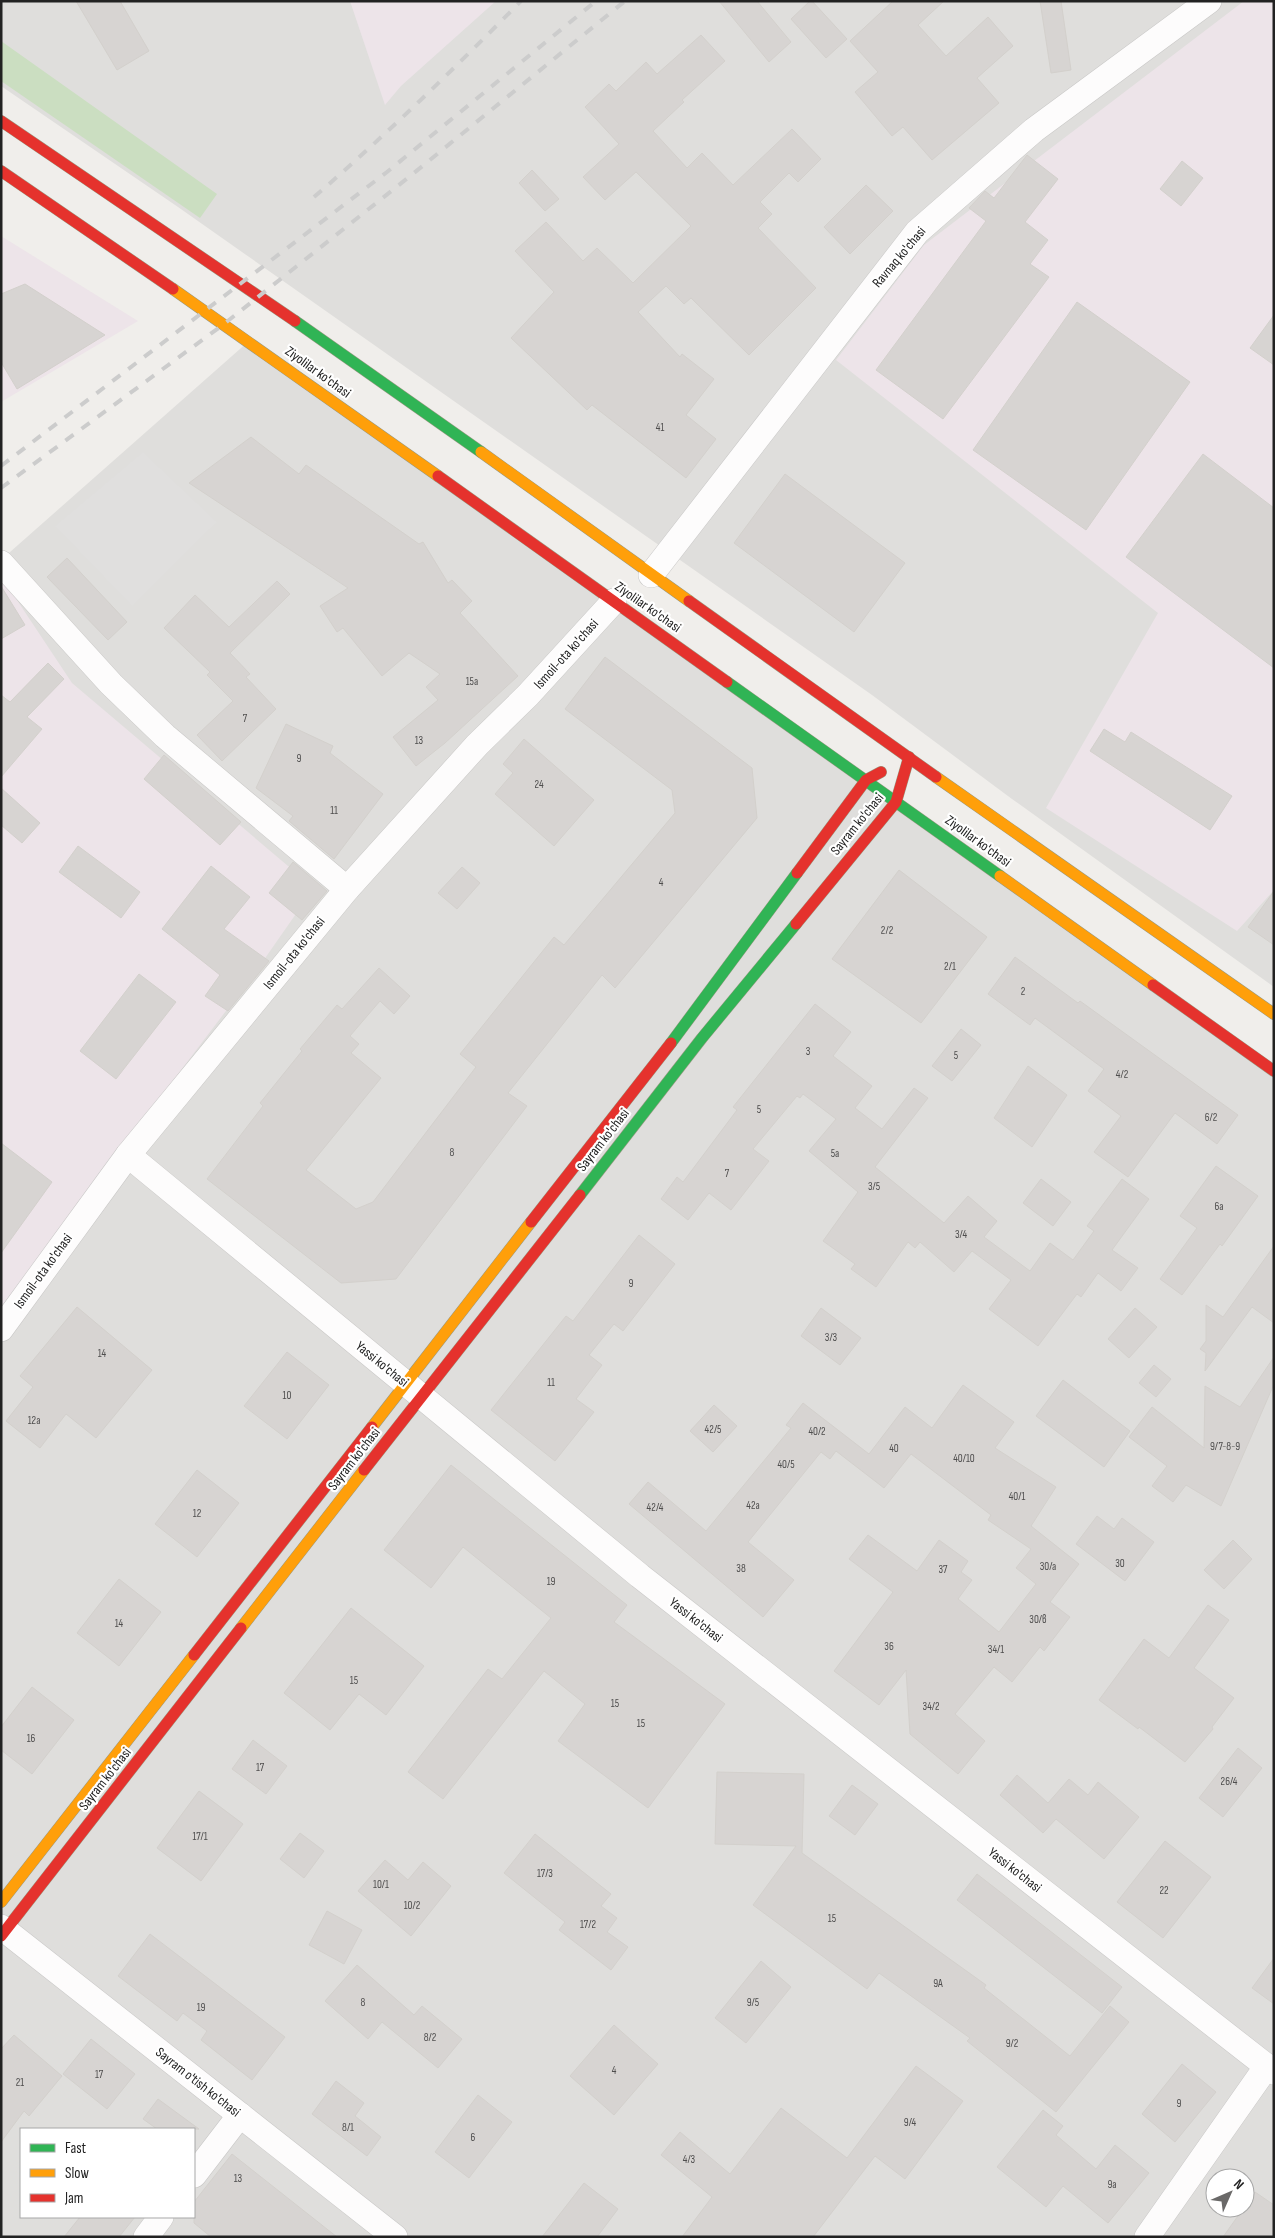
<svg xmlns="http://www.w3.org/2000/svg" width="1275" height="2238" viewBox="0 0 1275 2238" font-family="'Sofia Sans Condensed',sans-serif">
	<rect width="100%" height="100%" fill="#f0eeeb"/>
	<g fill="#dfdedc" fill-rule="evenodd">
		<path d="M1 1H1274V987L1012 799 872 695 178 207 1 86Z"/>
		<path d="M249 341 1274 1071V2237H1V560ZM21 2129H194V2217H21ZM1215 2178H1245V2208H1215Z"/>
	</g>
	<g fill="#ede4e9">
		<path d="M350 1H496L401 86 385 105Z"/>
		<path d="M1244 1H1274V890L1237 931 1046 808 1158 613 836 360 924 245Z"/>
		<path d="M1 236 138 321 1 402Z"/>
		<path d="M1 576 72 683 314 888 254 974 1 1307Z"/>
	</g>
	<path fill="#cbdec1" d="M1 41 217 194 200 218 1 81Z"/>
	<path fill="#e0dfde" d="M143 452 217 522 132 606 55 526Z"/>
	<g fill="#d7d4d2" stroke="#d3d0cc">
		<path d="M76 1H120L149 51 117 70Z"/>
		<path d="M719 1H757L791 42 769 62Z"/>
		<path d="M810 1H812L847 39 826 58 791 19Z"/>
		<path d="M893 1H944L918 25 946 56 988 17 1013 46 977 78 999 103 932 160 903 127 892 136 855 92 878 72 850 41Z"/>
		<path d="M1040 1H1061L1071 70 1051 73Z"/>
		<path d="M701 35 725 61 682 100 684 102 653 131 687 168 702 153 733 185 792 129 821 159 798 182 789 173 760 202 772 214 758 228 816 288 749 355 691 298 684 304 666 286 638 312 680 357 682 354 714 379 686 415 716 439 686 478 592 405 587 410 511 338 554 292 515 251 546 222 583 261 597 248 633 283 691 226 636 172 605 200 583 177 619 144 585 107 609 84 616 91 646 62 657 74Z"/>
		<path d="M1027 155 1058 179 1025 222 1048 240 1030 264 1049 277 943 419 876 370 986 221 969 208 985 191 994 198Z"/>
		<path d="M1182 161 1203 178 1181 206 1160 189Z"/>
		<path d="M532 170 559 199 545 211 519 183Z"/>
		<path d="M866 185 893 211 850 254 824 227Z"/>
		<path d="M25 284 105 335 17 389 1 362V294Z"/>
		<path d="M1077 302 1190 382 1086 530 973 450Z"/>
		<path d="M1274 315V365L1250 348Z"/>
		<path d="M251 437 299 474 306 465 419 544 423 542 448 583 452 580 472 601 460 613 518 676 445 743 416 766 393 737 438 700 426 687 440 674 409 653 382 676 343 628 337 632 320 606 348 588 189 483Z"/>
		<path d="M1203 454 1274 508V668L1126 557Z"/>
		<path d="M785 474 905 563 854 632 734 543Z"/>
		<path d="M67 558 127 622 108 640 47 577Z"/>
		<path d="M277 581 290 594 230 653 250 674 246 677 276 709 222 761 197 735 233 701 207 675 210 672 164 628 195 595 229 627Z"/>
		<path d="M1 586 25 625 1 639Z"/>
		<path d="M605 657 752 768 757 818 615 988 602 975 508 1093 527 1106 396 1279 341 1283 207 1179 263 1106 260 1103 302 1051 300 1049 337 1005 342 1009 379 968 410 996 394 1014 380 1001 350 1036 359 1044 351 1053 381 1078 306 1170 356 1209 373 1202 476 1067 460 1054 554 937 564 945 675 813 672 790 565 709Z"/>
		<path d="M48 663 64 679 27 717 42 729 1 777V695L10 702Z"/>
		<path d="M286 724 333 746 330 753 383 794 334 859 289 821 293 816 256 788Z"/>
		<path d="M1104 729 1125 742 1131 732 1232 796 1210 830 1090 751Z"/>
		<path d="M524 739 594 800 554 846 495 794 513 773 503 764Z"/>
		<path d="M164 755 241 822 220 845 144 779Z"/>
		<path d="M1 788 40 823 22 843 1 825Z"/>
		<path d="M78 846 140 892 121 918 59 872Z"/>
		<path d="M293 862 327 891 302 920 269 893Z"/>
		<path d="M211 866 250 897 224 929 269 961 228 1011 205 996 220 975 162 929Z"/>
		<path d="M462 867 480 883 457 909 438 893Z"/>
		<path d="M899 870 987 937 921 1023 832 959Z"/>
		<path d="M1274 891V945L1248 927Z"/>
		<path d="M1015 957 1078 1003 1080 1001 1238 1115 1217 1144 1175 1113 1128 1177 1094 1152 1121 1116 1088 1091 1104 1069 1035 1018 1030 1025 988 994Z"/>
		<path d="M139 974 176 1002 116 1079 80 1051Z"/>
		<path d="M815 1004 851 1032 833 1056 872 1086 855 1108 882 1129 914 1088 928 1098 875 1167 944 1223 968 1196 997 1221 984 1237 1030 1271 1050 1243 1073 1260 1094 1231 1087 1226 1122 1179 1149 1199 1112 1250 1138 1268 1121 1291 1098 1273 1081 1297 1077 1294 1038 1346 989 1309 1011 1280 972 1251 954 1272 920 1242 915 1248 908 1242 876 1287 851 1269 855 1264 823 1241 858 1192 809 1151 836 1119 803 1094 800 1098 797 1096 753 1149 769 1161 731 1210 709 1193 688 1220 661 1199 677 1177 683 1182 737 1110 733 1107Z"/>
		<path d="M961 1029 981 1045 952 1081 932 1066Z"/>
		<path d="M1028 1066 1067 1095 1032 1147 994 1118Z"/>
		<path d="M1 1143 52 1182 1 1253Z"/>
		<path d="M1216 1166 1258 1196 1222 1246 1220 1244 1182 1295 1160 1279 1197 1228 1180 1216Z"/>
		<path d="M1041 1179 1071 1202 1053 1226 1023 1203Z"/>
		<path d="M639 1235 675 1264 623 1331 614 1324 589 1355 602 1365 576 1399 594 1412 555 1461 491 1410 566 1316 573 1321Z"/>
		<path d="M1274 1246V1323L1252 1307 1205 1371 1206 1353 1200 1349 1206 1341V1305L1223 1317Z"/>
		<path d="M77 1307 152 1370 96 1438 66 1414 40 1448 6 1421 33 1387 20 1376Z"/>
		<path d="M821 1308 861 1338 840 1365 801 1336Z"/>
		<path d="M1135 1308 1157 1327 1129 1358 1108 1339Z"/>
		<path d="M287 1352 329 1385 287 1439 244 1406Z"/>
		<path d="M1274 1357V1384L1221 1506 1186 1485 1173 1502 1152 1486 1167 1466 1129 1437 1152 1407 1204 1448 1205 1386 1240 1407Z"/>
		<path d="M1154 1365 1171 1379 1156 1397 1139 1383Z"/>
		<path d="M1063 1380 1130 1431 1104 1467 1036 1416Z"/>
		<path d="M963 1385 1014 1422 995 1448 1056 1487 1031 1526 1079 1564 1050 1602 1070 1617 1044 1651 1040 1647 1012 1682 994 1667 955 1714 985 1741 958 1774 910 1734 906 1670 879 1705 834 1671 893 1592 849 1559 868 1535 917 1571 939 1540 968 1561 961 1572 972 1580 958 1599 999 1632 1036 1584 1016 1568 1031 1549 988 1520 991 1515 911 1454 884 1488 836 1451 830 1459 821 1452 748 1542 794 1580 763 1617 629 1504 648 1482 706 1531 791 1428 786 1425 803 1403 869 1454 905 1407 932 1428Z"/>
		<path d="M714 1405 737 1426 713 1452 690 1431Z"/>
		<path d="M451 1465 627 1605 614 1622 725 1704 648 1808 558 1741 585 1704 544 1671 443 1799 408 1772 488 1669 502 1679 551 1618 463 1547 431 1588 384 1550Z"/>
		<path d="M197 1470 239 1503 197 1557 155 1524Z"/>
		<path d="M1097 1516 1114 1529 1122 1518 1154 1542 1125 1581 1076 1544Z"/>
		<path d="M1233 1540 1252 1559 1224 1589 1204 1570Z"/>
		<path d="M119 1579 161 1612 119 1666 77 1633Z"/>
		<path d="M1208 1605 1229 1620 1194 1668 1234 1698 1212 1727 1213 1729 1185 1762 1139 1727 1138 1729 1099 1700 1144 1639 1169 1658Z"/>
		<path d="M351 1608 424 1666 386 1715 359 1694 330 1730 284 1693Z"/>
		<path d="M32 1687 74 1720 32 1774 1 1750V1727Z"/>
		<path d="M253 1740 287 1766 266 1794 232 1769Z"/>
		<path d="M1238 1748 1262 1768 1223 1817 1199 1798Z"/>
		<path d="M717 1772 804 1774 802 1853 986 1985 984 1988 1070 2056 1110 2006 1129 2022 1056 2112 967 2041 970 2038 879 1973 867 1989 753 1905 796 1846 715 1844Z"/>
		<path d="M1017 1775 1048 1803 1069 1779 1088 1795 1098 1782 1139 1817 1104 1859 1056 1819 1043 1833 1000 1795Z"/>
		<path d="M852 1785 878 1804 855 1835 829 1816Z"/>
		<path d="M199 1791 243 1824 201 1881 157 1848Z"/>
		<path d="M300 1833 324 1851 304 1878 280 1859Z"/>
		<path d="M535 1834 611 1894 601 1906 617 1918 607 1932 628 1947 611 1970 559 1930 565 1922 504 1873Z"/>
		<path d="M1165 1841 1211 1877 1163 1938 1117 1902Z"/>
		<path d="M385 1860 408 1880 423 1862 451 1886 411 1936 358 1891Z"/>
		<path d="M977 1874 1122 1987 1102 2013 957 1900Z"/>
		<path d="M327 1911 362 1930 344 1964 309 1945Z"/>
		<path d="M150 1934 285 2037 252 2080 201 2040 207 2031 183 2013 177 2021 118 1976Z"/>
		<path d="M1274 1958V2004L1252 1988Z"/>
		<path d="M761 1961 791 1987 746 2043 715 2018Z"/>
		<path d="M357 1965 414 2015 422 2006 462 2039 438 2068 382 2022 368 2039 325 2001Z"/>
		<path d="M614 2025 658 2064 614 2115 570 2076Z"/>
		<path d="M14 2035 62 2076 29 2116 24 2111 1 2142V2049Z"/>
		<path d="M91 2039 135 2074 107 2109 63 2074Z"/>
		<path d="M1182 2064 1216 2092 1175 2142 1142 2114Z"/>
		<path d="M916 2066 963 2101 905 2179 875 2156 813 2237H682L712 2197 661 2155 680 2132 730 2174 781 2108 847 2158Z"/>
		<path d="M336 2081 364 2103 355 2116 381 2137 367 2156 312 2114Z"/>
		<path d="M478 2095 512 2122 469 2178 435 2152Z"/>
		<path d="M158 2099 199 2129H157L143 2119Z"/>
		<path d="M1043 2110 1063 2126 1056 2135 1096 2169 1115 2145 1149 2173 1108 2223 1063 2186 1046 2207 997 2167Z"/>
		<path d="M232 2154 337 2237H211L194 2223V2202Z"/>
		<path d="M584 2183 618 2209 597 2237H542Z"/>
		<path d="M1255 2192 1274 2205V2237H1223Z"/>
		<path d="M80 2217H135L119 2237H64Z"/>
	</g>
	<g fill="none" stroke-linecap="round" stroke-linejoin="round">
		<defs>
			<g id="street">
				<path d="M1 563 111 684 165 736 347 889"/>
				<path d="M651 575 917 232 1034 130 1209 1"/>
				<path d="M128 1155 640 1576 1274 2072"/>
				<path d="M1 1329 128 1155 347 889 477 745 528 695 614 601"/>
				<path d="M1 1927 395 2237"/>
				<path d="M194 2175 240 2115"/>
				<path d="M146 2237 161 2217"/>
				<path d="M1147 2237 1267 2066"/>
			</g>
			<g id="fast">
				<path d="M295 321 481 452"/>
				<path d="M727 682 1000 876"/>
				<path d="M671 1043 797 873"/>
				<path d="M580 1195 702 1038 796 924"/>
			</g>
			<g id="slow">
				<path d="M173 289 438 476"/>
				<path d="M481 452 689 601"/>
				<path d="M936 777 1274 1014"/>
				<path d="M1000 876 1153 985"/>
				<path d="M372 1427 531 1222"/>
				<path d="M241 1628 364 1470"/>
				<path d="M1 1902 194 1655"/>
			</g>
			<g id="jam">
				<path d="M1 121 295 321"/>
				<path d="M1 171 173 289"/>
				<path d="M438 476 727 682"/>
				<path d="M689 601 936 777"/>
				<path d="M797 873 866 780 881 772"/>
				<path d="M796 924 896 802 909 757"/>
				<path d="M1153 985 1274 1071"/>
				<path d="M531 1222 671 1043"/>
				<path d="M364 1470 580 1195"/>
				<path d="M194 1655 372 1427"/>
				<path d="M1 1936 241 1628"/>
			</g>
		</defs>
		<use href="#street" stroke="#c9c8c7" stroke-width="26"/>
		<use href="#fast" stroke="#999a82" stroke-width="12"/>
		<use href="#slow" stroke="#999a82" stroke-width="12"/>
		<use href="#jam" stroke="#999a82" stroke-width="12"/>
		<use href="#street" stroke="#fdfcfc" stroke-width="25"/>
		<use href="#fast" stroke="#30b455" stroke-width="11"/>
		<use href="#slow" stroke="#ff9f0a" stroke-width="11"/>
		<use href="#jam" stroke="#e5322d" stroke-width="11"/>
		<g stroke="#ccc" stroke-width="4" stroke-dasharray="10 10" stroke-linecap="butt">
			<path d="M314 197C386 135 454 69 521 1"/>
			<path d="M1 466 387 172 596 1"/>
			<path d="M1 488 224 324 409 177 625 1"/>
		</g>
	</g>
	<g text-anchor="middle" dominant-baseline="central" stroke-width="4.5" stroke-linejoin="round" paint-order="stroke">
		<g font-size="11" fill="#4f4e4e">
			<text x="660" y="427">41</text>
			<text x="472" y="681">15а</text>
			<text x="245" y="718">7</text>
			<text x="419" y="740">13</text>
			<text x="299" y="758">9</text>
			<text x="539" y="784">24</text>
			<text x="334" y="810">11</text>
			<text x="661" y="882">4</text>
			<text x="887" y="930">2/2</text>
			<text x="950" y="966">2/1</text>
			<text x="1023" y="991">2</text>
			<text x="808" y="1051">3</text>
			<text x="956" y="1055">5</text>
			<text x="1122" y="1074">4/2</text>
			<text x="759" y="1109">5</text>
			<text x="1211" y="1117">6/2</text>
			<text x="452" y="1152">8</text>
			<text x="835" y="1153">5a</text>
			<text x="727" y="1173">7</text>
			<text x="874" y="1186">3/5</text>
			<text x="1219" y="1206">6a</text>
			<text x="961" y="1234">3/4</text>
			<text x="631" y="1283">9</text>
			<text x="831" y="1337">3/3</text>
			<text x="102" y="1353">14</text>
			<text x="551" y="1382">11</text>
			<text x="287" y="1395">10</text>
			<text x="34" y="1420">12а</text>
			<text x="713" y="1429">42/5</text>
			<text x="817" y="1431">40/2</text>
			<text x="1225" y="1446">9/7-8-9</text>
			<text x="894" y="1448">40</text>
			<text x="964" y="1458">40/10</text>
			<text x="786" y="1464">40/5</text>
			<text x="1017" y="1496">40/1</text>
			<text x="753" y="1505">42a</text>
			<text x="655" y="1507">42/4</text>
			<text x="197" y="1513">12</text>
			<text x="1120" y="1563">30</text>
			<text x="1048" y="1566">30/а</text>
			<text x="741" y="1568">38</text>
			<text x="943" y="1569">37</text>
			<text x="551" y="1581">19</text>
			<text x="1038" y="1619">30/в</text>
			<text x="119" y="1623">14</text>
			<text x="889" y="1646">36</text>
			<text x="996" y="1649">34/1</text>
			<text x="354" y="1680">15</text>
			<text x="615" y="1703">15</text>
			<text x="931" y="1706">34/2</text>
			<text x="641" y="1723">15</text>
			<text x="31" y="1738">16</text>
			<text x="260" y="1767">17</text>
			<text x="1229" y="1781">26/4</text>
			<text x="200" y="1836">17/1</text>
			<text x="545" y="1873">17/3</text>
			<text x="381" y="1884">10/1</text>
			<text x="1164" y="1890">22</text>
			<text x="412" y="1905">10/2</text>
			<text x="832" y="1918">15</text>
			<text x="588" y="1924">17/2</text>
			<text x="938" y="1983">9А</text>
			<text x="363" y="2002">8</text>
			<text x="753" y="2002">9/5</text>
			<text x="201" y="2007">19</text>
			<text x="430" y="2037">8/2</text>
			<text x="1012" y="2043">9/2</text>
			<text x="614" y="2070">4</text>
			<text x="99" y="2074">17</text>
			<text x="20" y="2082">21</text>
			<text x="1179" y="2103">9</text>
			<text x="910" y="2122">9/4</text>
			<text x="348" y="2127">8/1</text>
			<text x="473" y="2137">6</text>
			<text x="689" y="2159">4/3</text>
			<text x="238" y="2178">13</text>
			<text x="1112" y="2184">9а</text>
		</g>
		<g font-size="14" fill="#222" stroke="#fff">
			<text transform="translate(899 257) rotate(-50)">Ravnaq ko'chasi</text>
			<text transform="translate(318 372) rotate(36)">Ziyolilar ko'chasi</text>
			<text transform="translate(648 607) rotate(35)">Ziyolilar ko'chasi</text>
			<text transform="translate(566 654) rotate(-48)">Ismoil-ota ko'chasi</text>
			<text transform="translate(857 824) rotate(-51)">Sayram ko'chasi</text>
			<text transform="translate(978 841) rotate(36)">Ziyolilar ko'chasi</text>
			<text transform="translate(294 953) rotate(-51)">Ismoil-ota ko'chasi</text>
			<text transform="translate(603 1140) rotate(-52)">Sayram ko'chasi</text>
			<text transform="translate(43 1271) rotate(-54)">Ismoil-ota ko'chasi</text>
			<text transform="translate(382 1364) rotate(39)">Yassi ko'chasi</text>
			<text transform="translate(354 1459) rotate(-52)">Sayram ko'chasi</text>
			<text transform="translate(696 1620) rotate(38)">Yassi ko'chasi</text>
			<text transform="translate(105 1779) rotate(-52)">Sayram ko'chasi</text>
			<text transform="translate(1015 1870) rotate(38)">Yassi ko'chasi</text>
			<text transform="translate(198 2082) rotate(38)">Sayram o'tish ko'chasi</text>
		</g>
	</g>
	<rect width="1275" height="2238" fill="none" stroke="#222222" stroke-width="5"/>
	<rect x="20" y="2128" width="175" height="90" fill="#ffffff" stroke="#a7a7a7"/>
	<rect x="30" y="2144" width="25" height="8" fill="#30b455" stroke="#a7a7a7"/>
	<text x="65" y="2153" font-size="15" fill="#222222">Fast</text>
	<rect x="30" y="2169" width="25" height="8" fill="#ff9f0a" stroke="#a7a7a7"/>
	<text x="65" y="2178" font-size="15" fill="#222222">Slow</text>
	<rect x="30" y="2194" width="25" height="8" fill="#e5322d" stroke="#a7a7a7"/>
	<text x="65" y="2203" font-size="15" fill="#222222">Jam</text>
	<g transform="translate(1230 2193) rotate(45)"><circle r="24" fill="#ffffff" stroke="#a7a7a7"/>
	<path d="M0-4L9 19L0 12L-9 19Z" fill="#6a6968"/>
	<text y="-8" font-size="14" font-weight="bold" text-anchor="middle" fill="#222222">N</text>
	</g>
</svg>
